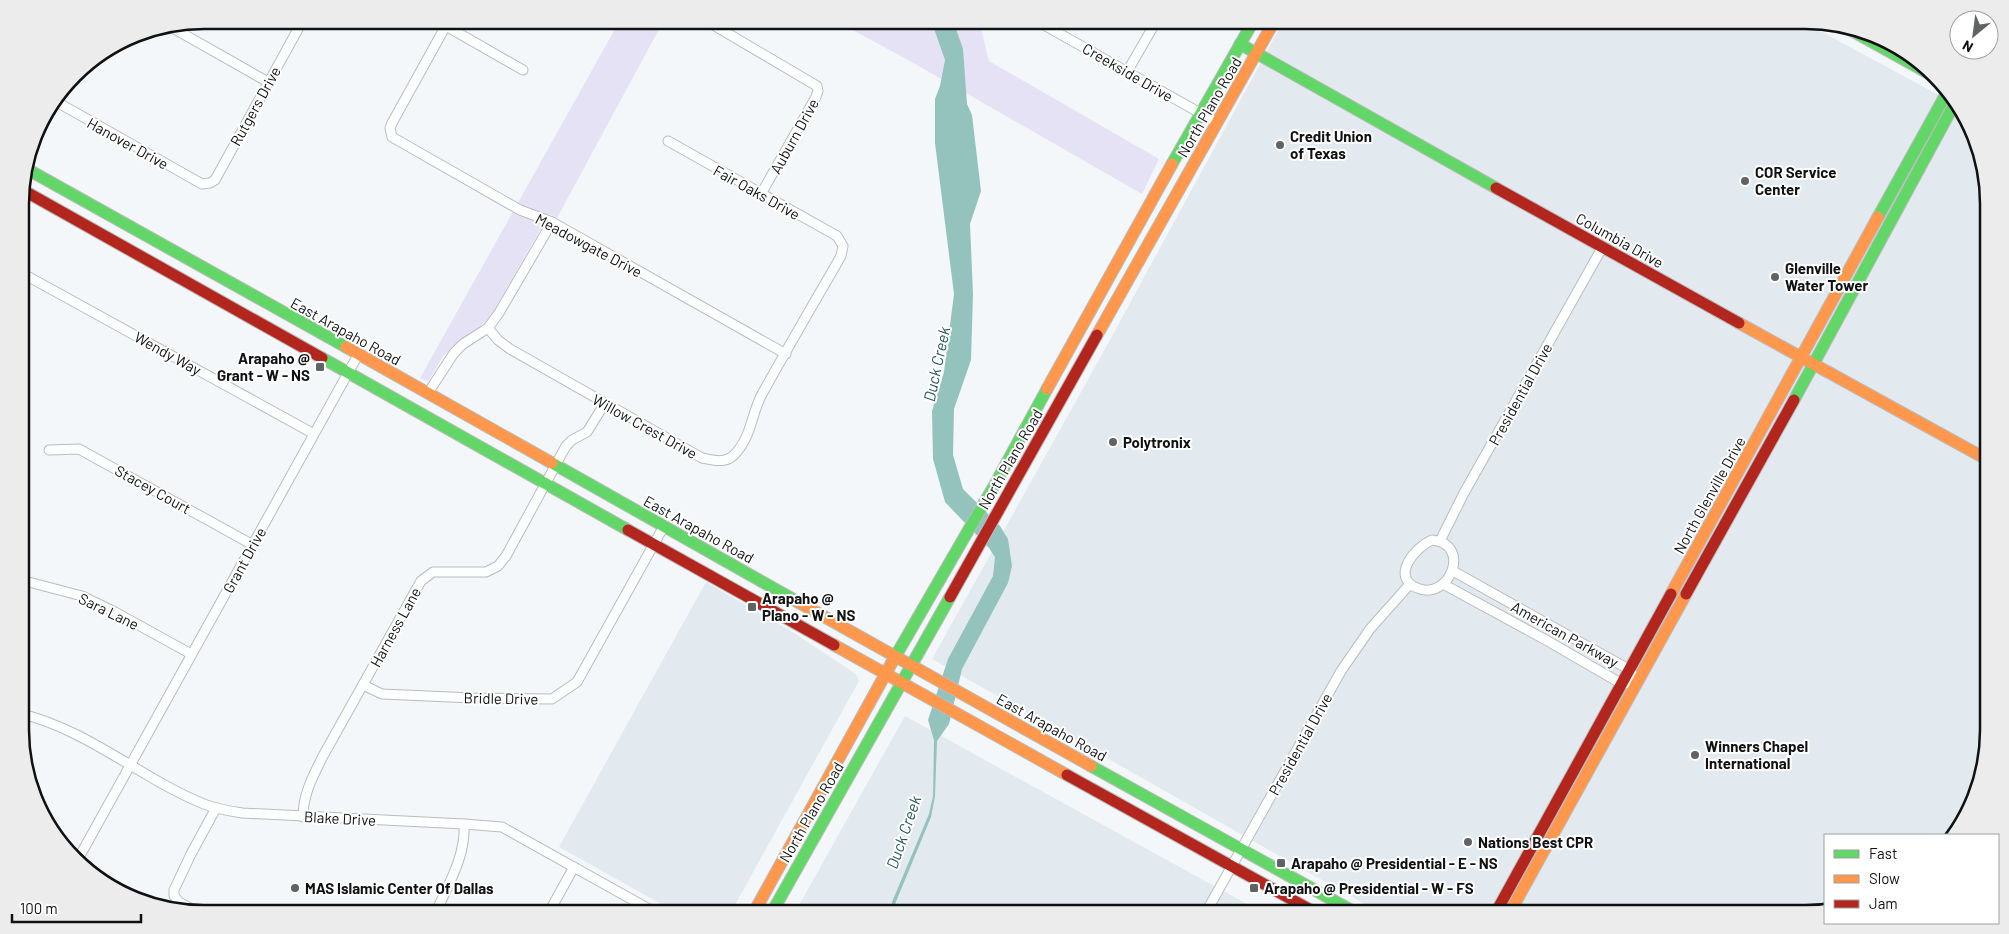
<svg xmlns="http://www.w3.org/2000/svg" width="2009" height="934" viewBox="0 0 2009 934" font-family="Barlow,sans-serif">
	<rect width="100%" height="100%" fill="#f4f7f9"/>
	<g fill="#e3eaef">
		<path d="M1284 20H1800L1959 106 1975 134 1987 180 1989 730 1975 801 1955 835H1825V912L1817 914H1382L932 659 1105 349Z"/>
		<path d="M706 582 791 631 856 674 859 681 730 914H679L559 847Z"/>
		<path d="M905 716 1265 914H794Z"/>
	</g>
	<g fill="#e5e2f5">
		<path d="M620 20H664L557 218 549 214 490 318 443 356 428 382 420 378Z"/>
		<path d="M834 20H907L923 29 920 20H979L989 61 1159 159 1142 194 908 60Z"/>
	</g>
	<path fill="#94c2bd" d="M931 20H953L963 49 967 104 972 115 981 191 970 224 973 294 971 360 954 409 953 455 963 489 1000 526 1008 539 1012 566 1008 583 962 669 949 724 937 741 935 796 931 817 895 904 893 914H890L892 902 929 814 933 796 934 740 928 720 948 659 993 576 995 557 989 548 945 502 933 459 932 411 944 372 954 294 935 143V99L940 86 945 60Z"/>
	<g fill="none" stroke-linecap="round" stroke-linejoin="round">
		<defs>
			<g id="street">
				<path d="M449 20 392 123 390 128 392 137 520 210 552 222 786 354"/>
				<path d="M705 20 817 86 818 91 816 97 761 194"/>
				<path d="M1042 20 1046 26 1216 122"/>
				<path d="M446 26 523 70"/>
				<path d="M171 27 268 82"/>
				<path d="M1127 72 1157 20"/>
				<path d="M55 101 202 184 210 183 215 180 303 20"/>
				<path d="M21 275 29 277 314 434"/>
				<path d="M488 328 498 340 510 349 702 458C713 460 725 464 734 455 751 438 751 416 761 396 787 349 814 303 841 256L843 246 837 236 668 141"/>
				<path d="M428 393 454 353 463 344 488 328 499 313 552 222"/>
				<path d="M49 450 79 449 253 545"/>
				<path d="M1432 540C1473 544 1449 602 1417 588 1390 577 1415 547 1432 540Z"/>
				<path d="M1440 541 1464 493 1602 248"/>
				<path d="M21 580 82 596 115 612 191 654"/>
				<path d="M1443 584 1546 640 1622 684 1637 683 1630 670 1453 571"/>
				<path d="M363 685 382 694 473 698 552 699 577 682 664 526"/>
				<path d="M22 714C88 730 142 779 204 804 216 809 229 811 242 813L464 824 502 827 658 914"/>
				<path d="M303 817C303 794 313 776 323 756L421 581 433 572H486L498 566 506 556 566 446 572 440 587 432 605 403"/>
				<path d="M77 861 358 355"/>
				<path d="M199 913 179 902 174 896V890L191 854 216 808"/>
				<path d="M435 914C448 885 466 856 464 824"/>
				<path d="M548 914 574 867"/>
				<path d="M1205 914 1341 671 1370 629 1410 584"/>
			</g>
			<g id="fast">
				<path d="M1847 28 1937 78"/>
				<path d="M1240 44 1496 188"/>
				<path d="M1172 164 1254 20"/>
				<path d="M27 169 346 347"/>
				<path d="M1878 217 1945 96 1951 92"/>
				<path d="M322 358 628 530"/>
				<path d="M1794 400 1956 101"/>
				<path d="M552 463 798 602"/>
				<path d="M891 664 994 486 1047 389"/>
				<path d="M1091 766 1358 914"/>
				<path d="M771 914 950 597"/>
			</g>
			<g id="slow">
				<path d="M1739 323 1988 460"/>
				<path d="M1097 335 1275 20"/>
				<path d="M346 347 552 463"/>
				<path d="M1047 389 1172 164"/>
				<path d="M1671 594 1878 217"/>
				<path d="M798 602 1091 766"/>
				<path d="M834 645 1067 775"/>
				<path d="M753 914 891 664"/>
				<path d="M1509 914 1686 594"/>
			</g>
			<g id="jam">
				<path d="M1496 188 1739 323"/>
				<path d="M21 189 322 358"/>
				<path d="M628 530 834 645"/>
				<path d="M1686 594 1794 400"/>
				<path d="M950 597 1097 335"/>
				<path d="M1067 775 1318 914"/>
				<path d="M1495 914 1671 594"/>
			</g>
		</defs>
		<use href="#street" stroke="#babcbe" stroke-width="11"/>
		<use href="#fast" stroke="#babcbe" stroke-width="13"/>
		<use href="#slow" stroke="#babcbe" stroke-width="13"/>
		<use href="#jam" stroke="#babcbe" stroke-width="13"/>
		<use href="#street" stroke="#fdfefe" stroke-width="9"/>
		<use href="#fast" stroke="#63d668" stroke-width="11"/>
		<use href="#slow" stroke="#ff974d" stroke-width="11"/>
		<use href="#jam" stroke="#b3261e" stroke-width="11"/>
	</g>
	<g fill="#606263" stroke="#fff" stroke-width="2">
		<circle cx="1280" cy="145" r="5"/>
		<circle cx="1745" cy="181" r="5"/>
		<circle cx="1775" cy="277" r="5"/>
		<rect x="315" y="362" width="10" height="10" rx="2.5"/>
		<circle cx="1113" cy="442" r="5"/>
		<rect x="747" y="602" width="10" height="10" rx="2.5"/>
		<circle cx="1695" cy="755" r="5"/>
		<circle cx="1468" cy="842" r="5"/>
		<rect x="1276" y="858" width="10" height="10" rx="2.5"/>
		<circle cx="295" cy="888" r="5"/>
		<rect x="1249" y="883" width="10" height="10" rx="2.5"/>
	</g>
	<g text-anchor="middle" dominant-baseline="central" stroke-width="4" stroke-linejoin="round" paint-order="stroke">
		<g font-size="15" fill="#101112" stroke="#fff">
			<text transform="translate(1128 72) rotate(30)">Creekside Drive</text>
			<text transform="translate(255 106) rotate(-61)">Rutgers Drive</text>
			<text transform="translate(1209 107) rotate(-60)">North Plano Road</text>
			<text transform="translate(794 136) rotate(-61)">Auburn Drive</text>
			<text transform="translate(128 143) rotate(29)">Hanover Drive</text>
			<text transform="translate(757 192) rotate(29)">Fair Oaks Drive</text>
			<text transform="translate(1620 240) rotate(29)">Columbia Drive</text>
			<text transform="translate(589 245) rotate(28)">Meadowgate Drive</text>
			<text transform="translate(346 331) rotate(29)">East Arapaho Road</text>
			<text transform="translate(168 353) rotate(29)">Wendy Way</text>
			<text transform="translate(1520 394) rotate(-61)">Presidential Drive</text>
			<text transform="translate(645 426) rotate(29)">Willow Crest Drive</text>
			<text transform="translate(1010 459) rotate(-60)">North Plano Road</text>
			<text transform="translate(153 489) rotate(29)">Stacey Court</text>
			<text transform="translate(1709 495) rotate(-61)">North Glenville Drive</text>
			<text transform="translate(699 529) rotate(29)">East Arapaho Road</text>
			<text transform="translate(244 560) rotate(-61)">Grant Drive</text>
			<text transform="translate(109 611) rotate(26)">Sara Lane</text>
			<text transform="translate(395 627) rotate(-61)">Harness Lane</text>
			<text transform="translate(1565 634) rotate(29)">American Parkway</text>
			<text transform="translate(501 698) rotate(1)">Bridle Drive</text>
			<text transform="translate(1052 727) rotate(29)">East Arapaho Road</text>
			<text transform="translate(1300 744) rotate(-61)">Presidential Drive</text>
			<text transform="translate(811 812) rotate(-60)">North Plano Road</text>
			<text transform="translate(340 818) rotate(3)">Blake Drive</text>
		</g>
		<g font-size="15" font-weight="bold" fill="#101112" stroke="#fff" text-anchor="start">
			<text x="1290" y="136">Credit Union<tspan x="1290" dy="17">of Texas</tspan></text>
			<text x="1755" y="172">COR Service<tspan x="1755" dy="17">Center</tspan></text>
			<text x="1785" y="268">Glenville<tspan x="1785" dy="17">Water Tower</tspan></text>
			<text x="310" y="358" text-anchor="end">Arapaho @<tspan x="310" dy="17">Grant - W - NS</tspan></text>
			<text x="1123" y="442">Polytronix</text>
			<text x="762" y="598">Arapaho @<tspan x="762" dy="17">Plano - W - NS</tspan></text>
			<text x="1705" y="746">Winners Chapel<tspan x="1705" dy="17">International</tspan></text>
			<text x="1478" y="842">Nations Best CPR</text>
			<text x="1291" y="863">Arapaho @ Presidential - E - NS</text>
			<text x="305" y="888">MAS Islamic Center Of Dallas</text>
			<text x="1264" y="888">Arapaho @ Presidential - W - FS</text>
		</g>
		<g font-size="16" font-style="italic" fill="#245b54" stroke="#fff">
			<text transform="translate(936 364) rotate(-78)">Duck Creek</text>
			<text transform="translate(903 832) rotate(-71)">Duck Creek</text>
		</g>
	</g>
	<path d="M0 0H2009V934H0ZM204 29H1805A175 175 0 0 1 1980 204V730A175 175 0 0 1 1805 905H204A175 175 0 0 1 29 730V204A175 175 0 0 1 204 29Z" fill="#ececec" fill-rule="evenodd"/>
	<path fill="none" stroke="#101112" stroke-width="2.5" d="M204 29H1805A175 175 0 0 1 1980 204V730A175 175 0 0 1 1805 905H204A175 175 0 0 1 29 730V204A175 175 0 0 1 204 29Z"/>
	<rect x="1824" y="834" width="175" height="90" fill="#ffffff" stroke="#9fa0a0"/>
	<rect x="1834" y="850" width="25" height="8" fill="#63d668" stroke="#9fa0a0"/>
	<text x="1869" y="859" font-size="15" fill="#101112">Fast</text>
	<rect x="1834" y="875" width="25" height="8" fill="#ff974d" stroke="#9fa0a0"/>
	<text x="1869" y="884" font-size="15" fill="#101112">Slow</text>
	<rect x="1834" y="900" width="25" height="8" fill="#b3261e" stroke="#9fa0a0"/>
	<text x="1869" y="909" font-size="15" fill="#101112">Jam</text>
	<g transform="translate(1974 35) rotate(209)"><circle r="24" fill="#ffffff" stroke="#9fa0a0"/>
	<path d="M0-4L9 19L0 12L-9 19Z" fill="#606263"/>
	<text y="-8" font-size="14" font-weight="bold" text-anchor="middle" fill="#101112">N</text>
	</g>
	<path d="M12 914v8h129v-8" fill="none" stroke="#101112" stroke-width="2.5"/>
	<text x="20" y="914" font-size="15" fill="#101112" stroke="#ffffff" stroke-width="4" paint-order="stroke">100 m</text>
</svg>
